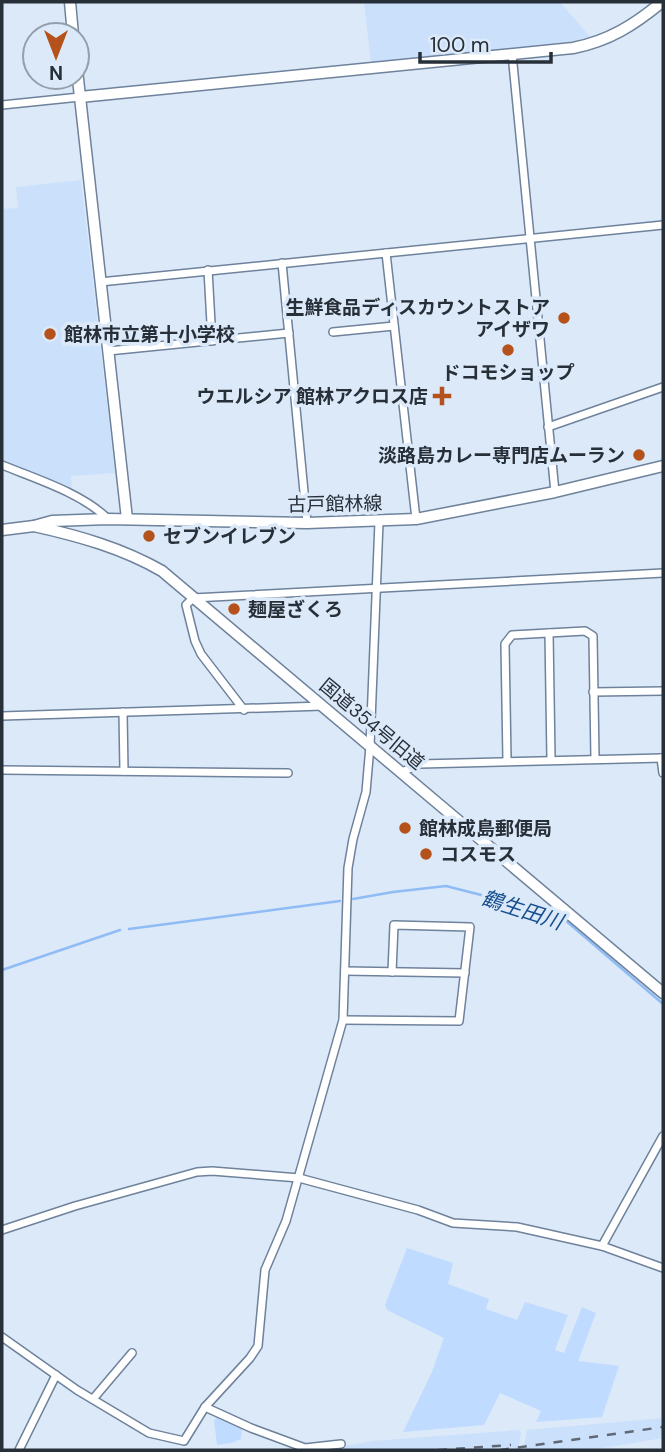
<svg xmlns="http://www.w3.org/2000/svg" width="665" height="1452" viewBox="0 0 665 1452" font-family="'DM Sans','Noto Sans JP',sans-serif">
	<rect width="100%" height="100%" fill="#dce9f9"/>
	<g fill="#cbe0fb">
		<path d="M364 2H560L590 37 567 42 371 63Z"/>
		<path d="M81 180 115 473 71 476 72 492 2 460V209L18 208 16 187Z"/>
		<path d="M663 1418V1438L590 1450H523L527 1430Z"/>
		<path d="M519 1430 521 1434 518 1450H322L372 1441Z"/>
	</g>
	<g fill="#bfdbff">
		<path d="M407 1248 453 1263 448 1284 489 1299 486 1309 517 1320 525 1302 568 1315 555 1350 564 1353 582 1307 596 1313 578 1361 619 1366 602 1417 536 1422 541 1411 500 1393 484 1425 403 1432 432 1372 444 1338 387 1310 385 1305Z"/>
		<path d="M217 1418 242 1429 241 1439 231 1443 217 1445 214 1420Z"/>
	</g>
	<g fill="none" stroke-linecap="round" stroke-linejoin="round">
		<g stroke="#90bcf6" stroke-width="2.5">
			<path d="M353 899 393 892 446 886 524 906 565 920 663 1004"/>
			<path d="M129 929 340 901"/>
			<path d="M2 970 120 930"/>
		</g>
		<defs>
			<g id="street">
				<path d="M512 54 555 492"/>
				<path d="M2 105 80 97"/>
				<path d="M386 253 416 519"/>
				<path d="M282 263 307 523"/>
				<path d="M208 270 212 341"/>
				<path d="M100 282 663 225"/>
				<path d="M333 332 394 326"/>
				<path d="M108 351 289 333"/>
				<path d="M548 427 663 387"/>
				<path d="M2 465C36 479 82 493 108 519"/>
				<path d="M549 633 551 759"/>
				<path d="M593 692 663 691"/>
				<path d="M244 710 201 654 195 641 186 605 193 598 663 573"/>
				<path d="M123 712 124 771"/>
				<path d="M2 716 323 706"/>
				<path d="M661 758 663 773"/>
				<path d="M507 760 505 644 512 635 585 631 593 636 595 758"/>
				<path d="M2 770 288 773"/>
				<path d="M402 772 420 764 663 758"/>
				<path d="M345 971 465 973"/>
				<path d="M343 1020 459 1021 470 927 394 925 392 972"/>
				<path d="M2 1230 75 1206 197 1172 212 1171 299 1178 418 1210 453 1223 517 1227 602 1246 663 1268"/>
				<path d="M602 1246 663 1136"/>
				<path d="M2 1337 77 1390 149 1433 184 1441 205 1407 250 1358 258 1346 265 1270 286 1221 343 1020 348 868 353 839 366 792 370 746 379 522"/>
				<path d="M93 1399 132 1353"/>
				<path d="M205 1407 251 1428 305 1448 341 1444"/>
				<path d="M19 1450 56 1375"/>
			</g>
			<g id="secondary">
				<path d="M70 2 73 35"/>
				<path d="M77 70 127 519"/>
				<path d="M80 97 573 48C609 41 634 25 662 2"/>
				<path d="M34 526C79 536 122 548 162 571L663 993"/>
				<path d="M2 530 34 526 52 521 108 519 307 523 416 519 555 492 663 466"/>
			</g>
		</defs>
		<use href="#street" stroke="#6e829b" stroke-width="10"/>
		<use href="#secondary" stroke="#6e829b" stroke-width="13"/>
		<use href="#street" stroke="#fff" stroke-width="7"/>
		<use href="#secondary" stroke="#fff" stroke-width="10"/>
		<g stroke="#5f6874" stroke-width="2.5" stroke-dasharray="9 9" stroke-linecap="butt">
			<path d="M438 1450 511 1445"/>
			<path d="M500 1450 663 1427"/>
		</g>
	</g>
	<g fill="#b5521c" stroke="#dce9f9" stroke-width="2.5">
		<circle cx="564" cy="318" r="7"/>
		<circle cx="50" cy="334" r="7"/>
		<circle cx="508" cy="350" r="7"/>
		<path d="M438.5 385.5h7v7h7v7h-7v7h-7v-7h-7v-7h7z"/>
		<circle cx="639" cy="455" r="7"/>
		<circle cx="149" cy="536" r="7"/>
		<circle cx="234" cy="609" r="7"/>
		<circle cx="405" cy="828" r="7"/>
		<circle cx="426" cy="854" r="7"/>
	</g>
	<g text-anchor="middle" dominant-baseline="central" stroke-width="7" stroke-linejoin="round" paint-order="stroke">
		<g font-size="19" font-weight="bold" fill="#272f39" stroke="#dce9f9" text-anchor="start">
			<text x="550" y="307" text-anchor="end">生鮮食品ディスカウントストア<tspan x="550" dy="22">アイザワ</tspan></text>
			<text x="64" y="334">館林市立第十小学校</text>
			<text x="508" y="372" text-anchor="middle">ドコモショップ</text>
			<text x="428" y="396" text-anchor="end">ウエルシア 館林アクロス店</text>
			<text x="625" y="455" text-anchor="end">淡路島カレー専門店ムーラン</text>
			<text x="163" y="536">セブンイレブン</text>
			<text x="248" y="609">麺屋ざくろ</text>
			<text x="419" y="828">館林成島郵便局</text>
			<text x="440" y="854">コスモス</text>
		</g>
		<g font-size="19" fill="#272f39" stroke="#dce9f9">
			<text transform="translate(335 504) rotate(-1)">古戸館林線</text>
			<text transform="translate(372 724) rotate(40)">国道354号旧道</text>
		</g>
		<g font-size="21" font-style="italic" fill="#174e8e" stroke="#dce9f9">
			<text transform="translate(522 910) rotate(18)">鶴生田川</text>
		</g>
	</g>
	<rect width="665" height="1452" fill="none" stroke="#272f39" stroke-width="7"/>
	<g transform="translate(56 56) rotate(180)"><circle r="33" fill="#dce9f9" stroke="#949fac" stroke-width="2"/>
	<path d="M0-5L12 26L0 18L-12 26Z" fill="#b5521c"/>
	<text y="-10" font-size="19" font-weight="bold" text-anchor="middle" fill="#272f39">N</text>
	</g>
	<path d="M420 52v10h131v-10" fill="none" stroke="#272f39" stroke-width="3.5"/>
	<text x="430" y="52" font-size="21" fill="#272f39" stroke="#dce9f9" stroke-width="5" paint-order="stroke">100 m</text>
</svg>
